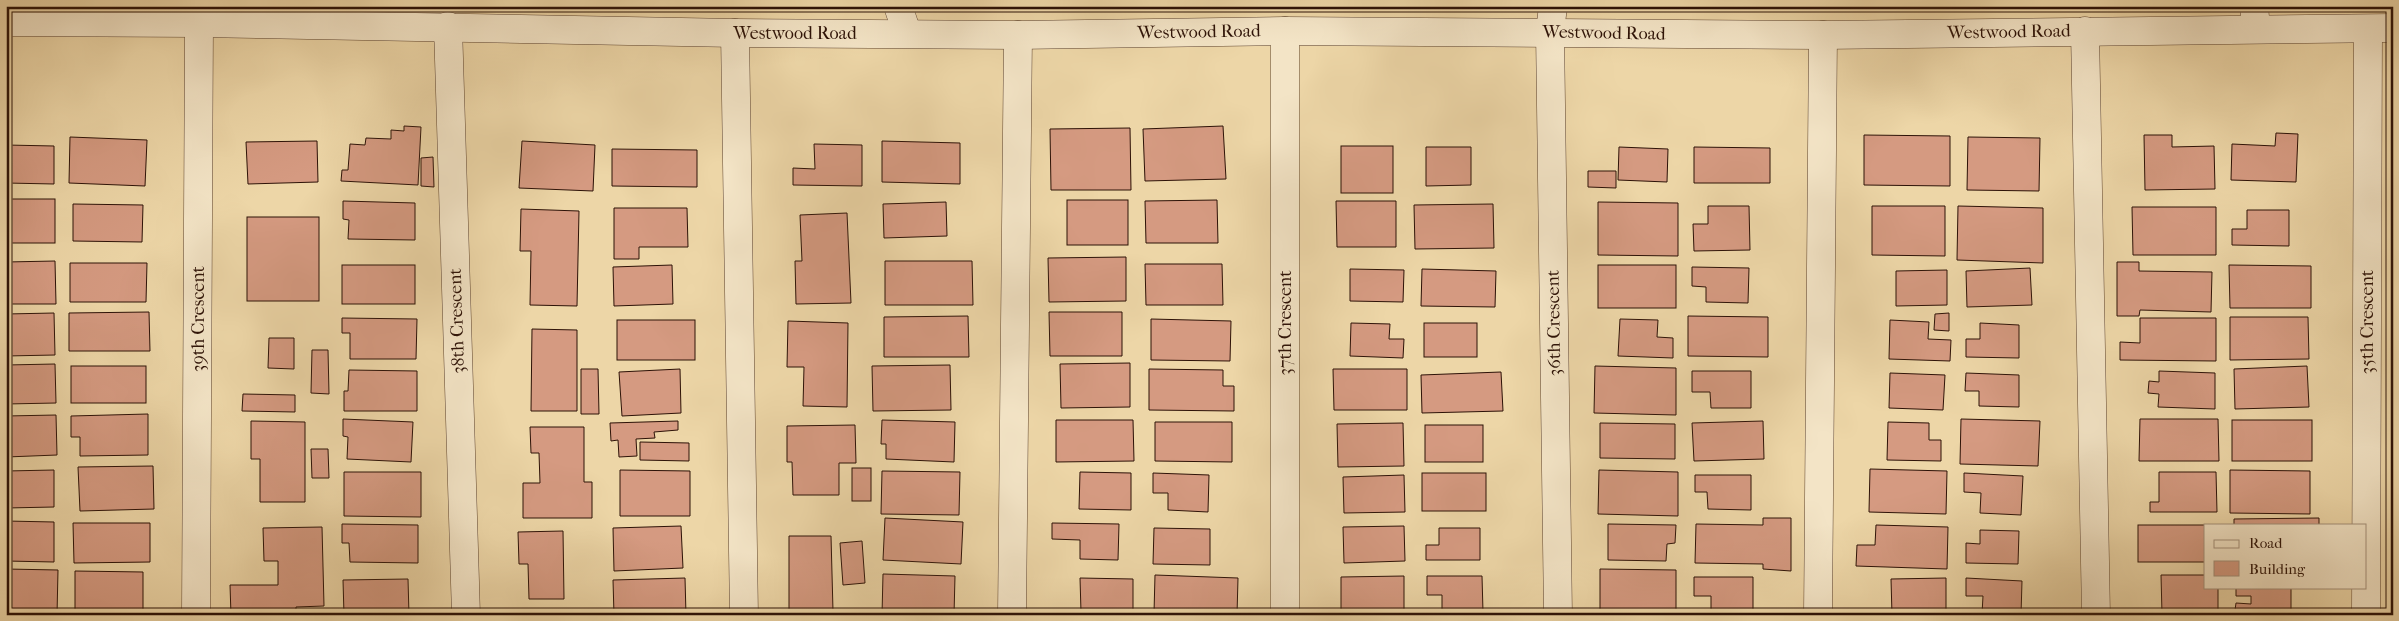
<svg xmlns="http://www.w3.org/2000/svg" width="2399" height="621" viewBox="0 0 2399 621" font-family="'IM FELL French Canon',serif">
	<rect width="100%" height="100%" fill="#edd6a7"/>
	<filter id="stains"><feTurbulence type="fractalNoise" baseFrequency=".004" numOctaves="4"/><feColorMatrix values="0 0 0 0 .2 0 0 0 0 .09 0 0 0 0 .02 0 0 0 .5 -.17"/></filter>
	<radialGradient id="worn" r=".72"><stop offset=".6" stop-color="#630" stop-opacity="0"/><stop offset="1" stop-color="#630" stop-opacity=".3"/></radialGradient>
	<g fill="#d59a81" stroke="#2d1207">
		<path d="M404 126 421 127 418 185 341 181 342 170H348L350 144 365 145 366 138 391 139V130L404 131Z"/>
		<path d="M1223 126 1226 179 1145 181 1143 129Z"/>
		<path d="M1130 128 1131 190H1051L1050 129Z"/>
		<path d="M2276 133 2298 134 2296 182 2231 180 2232 144 2275 146Z"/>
		<path d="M1864 135 1950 136V186L1864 185Z"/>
		<path d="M2144 135H2172V147L2214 146 2215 189 2145 190Z"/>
		<path d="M70 137 147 140 145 186 69 183Z"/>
		<path d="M1968 137 2040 138 2039 191 1967 190Z"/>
		<path d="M317 141 318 182 248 184 246 142Z"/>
		<path d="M522 141 595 145 593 191 519 188Z"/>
		<path d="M882 141 960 143V184L882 182Z"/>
		<path d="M814 144 862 145V186L793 185V168L815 169Z"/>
		<path d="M6 145 54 146V184L6 183Z"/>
		<rect x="1341" y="146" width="52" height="47"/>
		<path d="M1426 147H1471V185L1426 186Z"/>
		<path d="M1619 147 1668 149 1667 182 1618 180Z"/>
		<path d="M1694 147 1770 148V183H1694Z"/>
		<path d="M612 149 697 150V187L612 186Z"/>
		<path d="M433 157 434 187 421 186V158Z"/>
		<path d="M1588 171H1616V188L1588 187Z"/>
		<rect x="6" y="199" width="49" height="44"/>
		<rect x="1067" y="200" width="61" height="45"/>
		<path d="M1217 200 1218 243H1146L1145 201Z"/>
		<path d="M343 201 415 203V240L348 239 349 220 343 219Z"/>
		<path d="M1336 201H1396V247H1337Z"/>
		<path d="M946 202 947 236 884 238 883 204Z"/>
		<path d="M1598 202 1678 203V256L1598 255Z"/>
		<path d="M73 204 143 205 142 242 73 241Z"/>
		<path d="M1493 204 1494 248 1415 249 1414 205Z"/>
		<path d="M1708 206H1749L1750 250 1694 251 1693 224H1708Z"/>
		<path d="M1872 206H1945V256L1872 255Z"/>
		<path d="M1958 206 2043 208V263L1957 260Z"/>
		<path d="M2132 207H2216V255H2133Z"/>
		<path d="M614 208H687L688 247H639V259H614Z"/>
		<path d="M521 209 579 211 577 306 530 305 531 251H520Z"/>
		<path d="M2247 210H2289V246L2232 245V229H2247Z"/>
		<path d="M847 213 851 303 796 304 795 261H802L800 215Z"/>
		<rect x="247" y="217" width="72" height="84"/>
		<path d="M1126 257V301L1049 302 1048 258Z"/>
		<path d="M55 261 56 304H6V262Z"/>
		<path d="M885 261H972L973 305H885Z"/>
		<path d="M2117 262H2139V271L2212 272 2211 312 2140 310 2139 316H2117Z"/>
		<path d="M70 263H147L146 302H70Z"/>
		<path d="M1145 264H1222L1223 305H1146Z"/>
		<rect x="342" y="265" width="73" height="39"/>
		<path d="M672 265 673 304 614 306 613 267Z"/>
		<rect x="1598" y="265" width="78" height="43"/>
		<path d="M2229 265 2311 266V308H2230Z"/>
		<path d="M1692 267 1749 268 1748 303 1706 302V287L1692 286Z"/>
		<path d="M2030 268 2032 305 1967 307 1966 271Z"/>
		<path d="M1350 269 1404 270 1403 302 1350 301Z"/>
		<path d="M1422 269 1496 271 1495 307 1421 306Z"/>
		<path d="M1947 270V305L1896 306V271Z"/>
		<path d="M149 312 150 351H69V313Z"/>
		<path d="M1049 312H1122V356H1050Z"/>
		<path d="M54 313 55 355 6 356V314Z"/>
		<path d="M1949 313V331L1934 330 1935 314Z"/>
		<path d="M968 316 969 357H884V317Z"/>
		<path d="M1688 316 1768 317V357L1688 356Z"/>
		<path d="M2230 317H2308L2309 359 2230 360Z"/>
		<path d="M342 318 417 319 416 359H350V333H342Z"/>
		<path d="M2140 318H2216V361L2120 360V342L2140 343Z"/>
		<path d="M1151 319 1231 321 1230 361 1151 360Z"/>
		<path d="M1620 319 1658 320 1657 337 1673 338V358L1618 356Z"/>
		<rect x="617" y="320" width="78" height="40"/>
		<path d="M1890 320 1929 322 1928 339 1951 340 1950 361 1889 359Z"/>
		<path d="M788 321 848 323 847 407 803 406 804 367H787Z"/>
		<path d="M1351 323 1390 324 1389 339H1404L1403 358 1350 356Z"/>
		<rect x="1424" y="323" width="53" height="34"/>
		<path d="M1980 323 2019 325V358L1966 357V339H1980Z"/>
		<path d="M532 329 577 330V411H531Z"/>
		<path d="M269 338H294V369L268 368Z"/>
		<path d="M312 350H328L329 394 311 393Z"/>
		<path d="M1130 363V407L1061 408 1060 364Z"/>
		<path d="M55 364 56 403 6 404V365Z"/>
		<path d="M950 365 951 410 873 411 872 366Z"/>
		<rect x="71" y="366" width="75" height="37"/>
		<path d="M1595 366 1676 368V415L1594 413Z"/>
		<path d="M2307 366 2309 407 2235 409 2234 369Z"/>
		<path d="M581 369H598L599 414H581Z"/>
		<path d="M680 369 681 413 622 416 619 372Z"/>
		<path d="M1149 369 1223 370V386H1234V411L1149 410Z"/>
		<path d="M1333 369H1407V410H1334Z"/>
		<path d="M349 370 417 371V411H344V391H348Z"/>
		<path d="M1692 371H1751V408H1711L1710 392H1692Z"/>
		<path d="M2159 371 2215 373V409L2158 407 2159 394 2148 393 2149 381 2159 382Z"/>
		<path d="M1501 372 1503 411 1422 413 1421 375Z"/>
		<path d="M1890 373 1945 375 1943 410 1889 408Z"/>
		<path d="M1966 373 2019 375V407L1979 406V391H1965Z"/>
		<path d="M243 394 295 395V412L242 411Z"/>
		<path d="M148 414V455L80 456V437H71V416Z"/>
		<path d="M56 415 57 455 6 457V416Z"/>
		<path d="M343 419 413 422 411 462 347 459 348 437 343 436Z"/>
		<path d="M1961 419 2040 421 2038 466 1960 464Z"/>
		<path d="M2140 419H2218L2219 461H2139Z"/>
		<path d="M882 420 955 422 954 462 886 459V444H881Z"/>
		<path d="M1056 420H1133L1134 461 1056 462Z"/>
		<rect x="2232" y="420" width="80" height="41"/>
		<path d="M251 421 305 422V502H260V459H251Z"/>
		<path d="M678 421V430L654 432 655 438 636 439 637 456 619 457 618 440 611 441 610 423Z"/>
		<path d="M1763 421 1764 459 1694 461 1692 423Z"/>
		<path d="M1155 422H1232V462L1155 461Z"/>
		<path d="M1888 422 1929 423V440H1941V461L1887 460Z"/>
		<path d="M1403 423 1404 466 1338 467 1337 424Z"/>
		<path d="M1600 423 1675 424V459L1600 458Z"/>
		<path d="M855 425 856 463H839V495H793L792 462H787V426Z"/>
		<rect x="1425" y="425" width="58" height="37"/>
		<path d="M530 427H584V482H592V518H523V483H540L539 453H531Z"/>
		<path d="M640 442 689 443V461L640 460Z"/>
		<path d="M311 449H328L329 478H312Z"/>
		<path d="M153 466 154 509 80 511 78 467Z"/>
		<rect x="852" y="468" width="19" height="33"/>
		<path d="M1870 469 1947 471 1946 514 1869 512Z"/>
		<path d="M54 470V507L6 508V471Z"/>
		<path d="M620 470 690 471V516H620Z"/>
		<path d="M1599 470 1678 472V516L1598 514Z"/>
		<path d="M2230 470 2310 471V514L2230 513Z"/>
		<path d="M882 471 960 472 959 515 881 514Z"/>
		<path d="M344 472H421V517L344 516Z"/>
		<path d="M1080 472 1131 473V510L1079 509Z"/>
		<path d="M2159 472H2216L2217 512H2150V502H2159Z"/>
		<path d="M1153 473 1209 475 1208 512 1168 510V493H1153Z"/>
		<rect x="1422" y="473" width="64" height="38"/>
		<path d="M1964 473 2023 476 2021 515 1980 513 1981 493 1964 492Z"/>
		<path d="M1404 475 1405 512 1344 513 1343 477Z"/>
		<path d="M1695 475H1751V510L1708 509 1707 492H1695Z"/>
		<path d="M885 518 963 522 961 564 883 560Z"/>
		<path d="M1763 518H1791V571L1763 569V564L1695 563 1696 524 1763 525Z"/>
		<path d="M2319 518V525H2234V519Z"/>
		<path d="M6 521 54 522V562L6 561Z"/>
		<path d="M73 523H150V562L74 563Z"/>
		<path d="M1052 523 1119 524 1118 560 1080 559V540L1052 539Z"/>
		<path d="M342 524 418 525V563L350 562 349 543H342Z"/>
		<path d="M1608 524 1676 525 1675 543 1667 544 1666 561 1608 560Z"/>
		<path d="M1876 525 1948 527 1947 569 1856 566 1857 545H1875Z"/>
		<rect x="2138" y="525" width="67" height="37"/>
		<path d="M681 526 683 568 614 571 613 528Z"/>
		<path d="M1404 526 1405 561 1344 563 1343 527Z"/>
		<path d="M322 527 324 606 296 607V614L231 615 230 585H278V561H264L263 528Z"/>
		<path d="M1154 528 1210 529V565L1153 564Z"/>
		<path d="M1439 528H1480V560H1426V545H1439Z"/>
		<path d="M1980 530 2019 531 2018 564 1966 563V543L1980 544Z"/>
		<path d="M563 531 564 599H529L528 564H519L518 532Z"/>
		<path d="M789 536H831L833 611H789Z"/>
		<path d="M862 541 865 583 843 585 840 543Z"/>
		<path d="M6 569 58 570 57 615H6Z"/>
		<path d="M1600 569 1676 570V615H1600Z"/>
		<path d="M75 571 143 572V615H75Z"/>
		<path d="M883 574 955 576 954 615H882Z"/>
		<path d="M1155 575 1238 578 1237 615 1154 613Z"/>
		<path d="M2161 575H2205V587H2218V613L2162 614Z"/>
		<path d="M1404 576V611L1341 612V577Z"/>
		<path d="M1427 576H1482L1483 612 1442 613V595H1427Z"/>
		<path d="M1694 577H1753V613H1711V596H1694Z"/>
		<path d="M685 578 686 615H614L613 580Z"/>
		<path d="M1080 578 1133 579V612H1081Z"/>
		<path d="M1946 578V615H1892L1891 579Z"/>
		<path d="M1966 578 2022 581 2021 615 1982 614 1983 596H1966Z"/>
		<path d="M408 579 409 615H344L343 580Z"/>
		<path d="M2236 587H2291V612L2235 610 2236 603 2251 604V596H2236Z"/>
	</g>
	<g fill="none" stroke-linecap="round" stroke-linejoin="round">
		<defs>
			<g id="minor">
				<path d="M898 6 907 33"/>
				<path d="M1553 6 1550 32 1558 615"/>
				<path d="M2254 6 2256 29"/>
				<path d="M6 22 199 23 735 33 1018 35 1285 31 1823 35 2393 28"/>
				<path d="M448 26 466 615"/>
				<path d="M1285 31V615"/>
				<path d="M2085 31 2096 615"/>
				<path d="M735 33 744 615"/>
				<path d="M196 615 199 23"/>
				<path d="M1012 615 1018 35"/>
				<path d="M1818 615 1823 35"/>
				<path d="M2366 615 2368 30"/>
			</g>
		</defs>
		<use href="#minor" stroke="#5d432f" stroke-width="29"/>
		<use href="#minor" stroke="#f3e4c6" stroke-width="28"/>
	</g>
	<g text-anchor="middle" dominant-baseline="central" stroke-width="4.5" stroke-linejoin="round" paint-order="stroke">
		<g font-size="18" fill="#2d1207" stroke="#f3e4c6">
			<text transform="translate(1199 32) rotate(-1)">Westwood Road</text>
			<text transform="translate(2009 32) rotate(-1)">Westwood Road</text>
			<text x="795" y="33">Westwood Road</text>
			<text transform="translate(1604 33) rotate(1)">Westwood Road</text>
			<text transform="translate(198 319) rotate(-90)">39th Crescent</text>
			<text transform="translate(457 321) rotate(-92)">38th Crescent</text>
			<text transform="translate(2367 322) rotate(-90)">35th Crescent</text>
			<text transform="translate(1285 323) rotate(-90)">37th Crescent</text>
			<text transform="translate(1554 323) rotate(-91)">36th Crescent</text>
		</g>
	</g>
	<rect width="2399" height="621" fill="none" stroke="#edd6a7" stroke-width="25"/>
	<rect x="8" y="8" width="2384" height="606" fill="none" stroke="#2d1207" stroke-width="2.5"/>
	<rect x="12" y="12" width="2374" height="596" fill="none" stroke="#2d1207"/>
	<rect x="2204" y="524" width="162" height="65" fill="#f3e4c6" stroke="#a4907a"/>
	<rect x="2214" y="540" width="25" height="8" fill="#f3e4c6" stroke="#a4907a"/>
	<text x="2249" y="548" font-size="15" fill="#2d1207">Road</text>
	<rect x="2214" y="561" width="25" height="15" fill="#d59a81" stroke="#a4907a"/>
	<text x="2249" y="574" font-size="15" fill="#2d1207">Building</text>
	<rect width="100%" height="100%" filter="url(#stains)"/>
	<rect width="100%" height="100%" fill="url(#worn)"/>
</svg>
